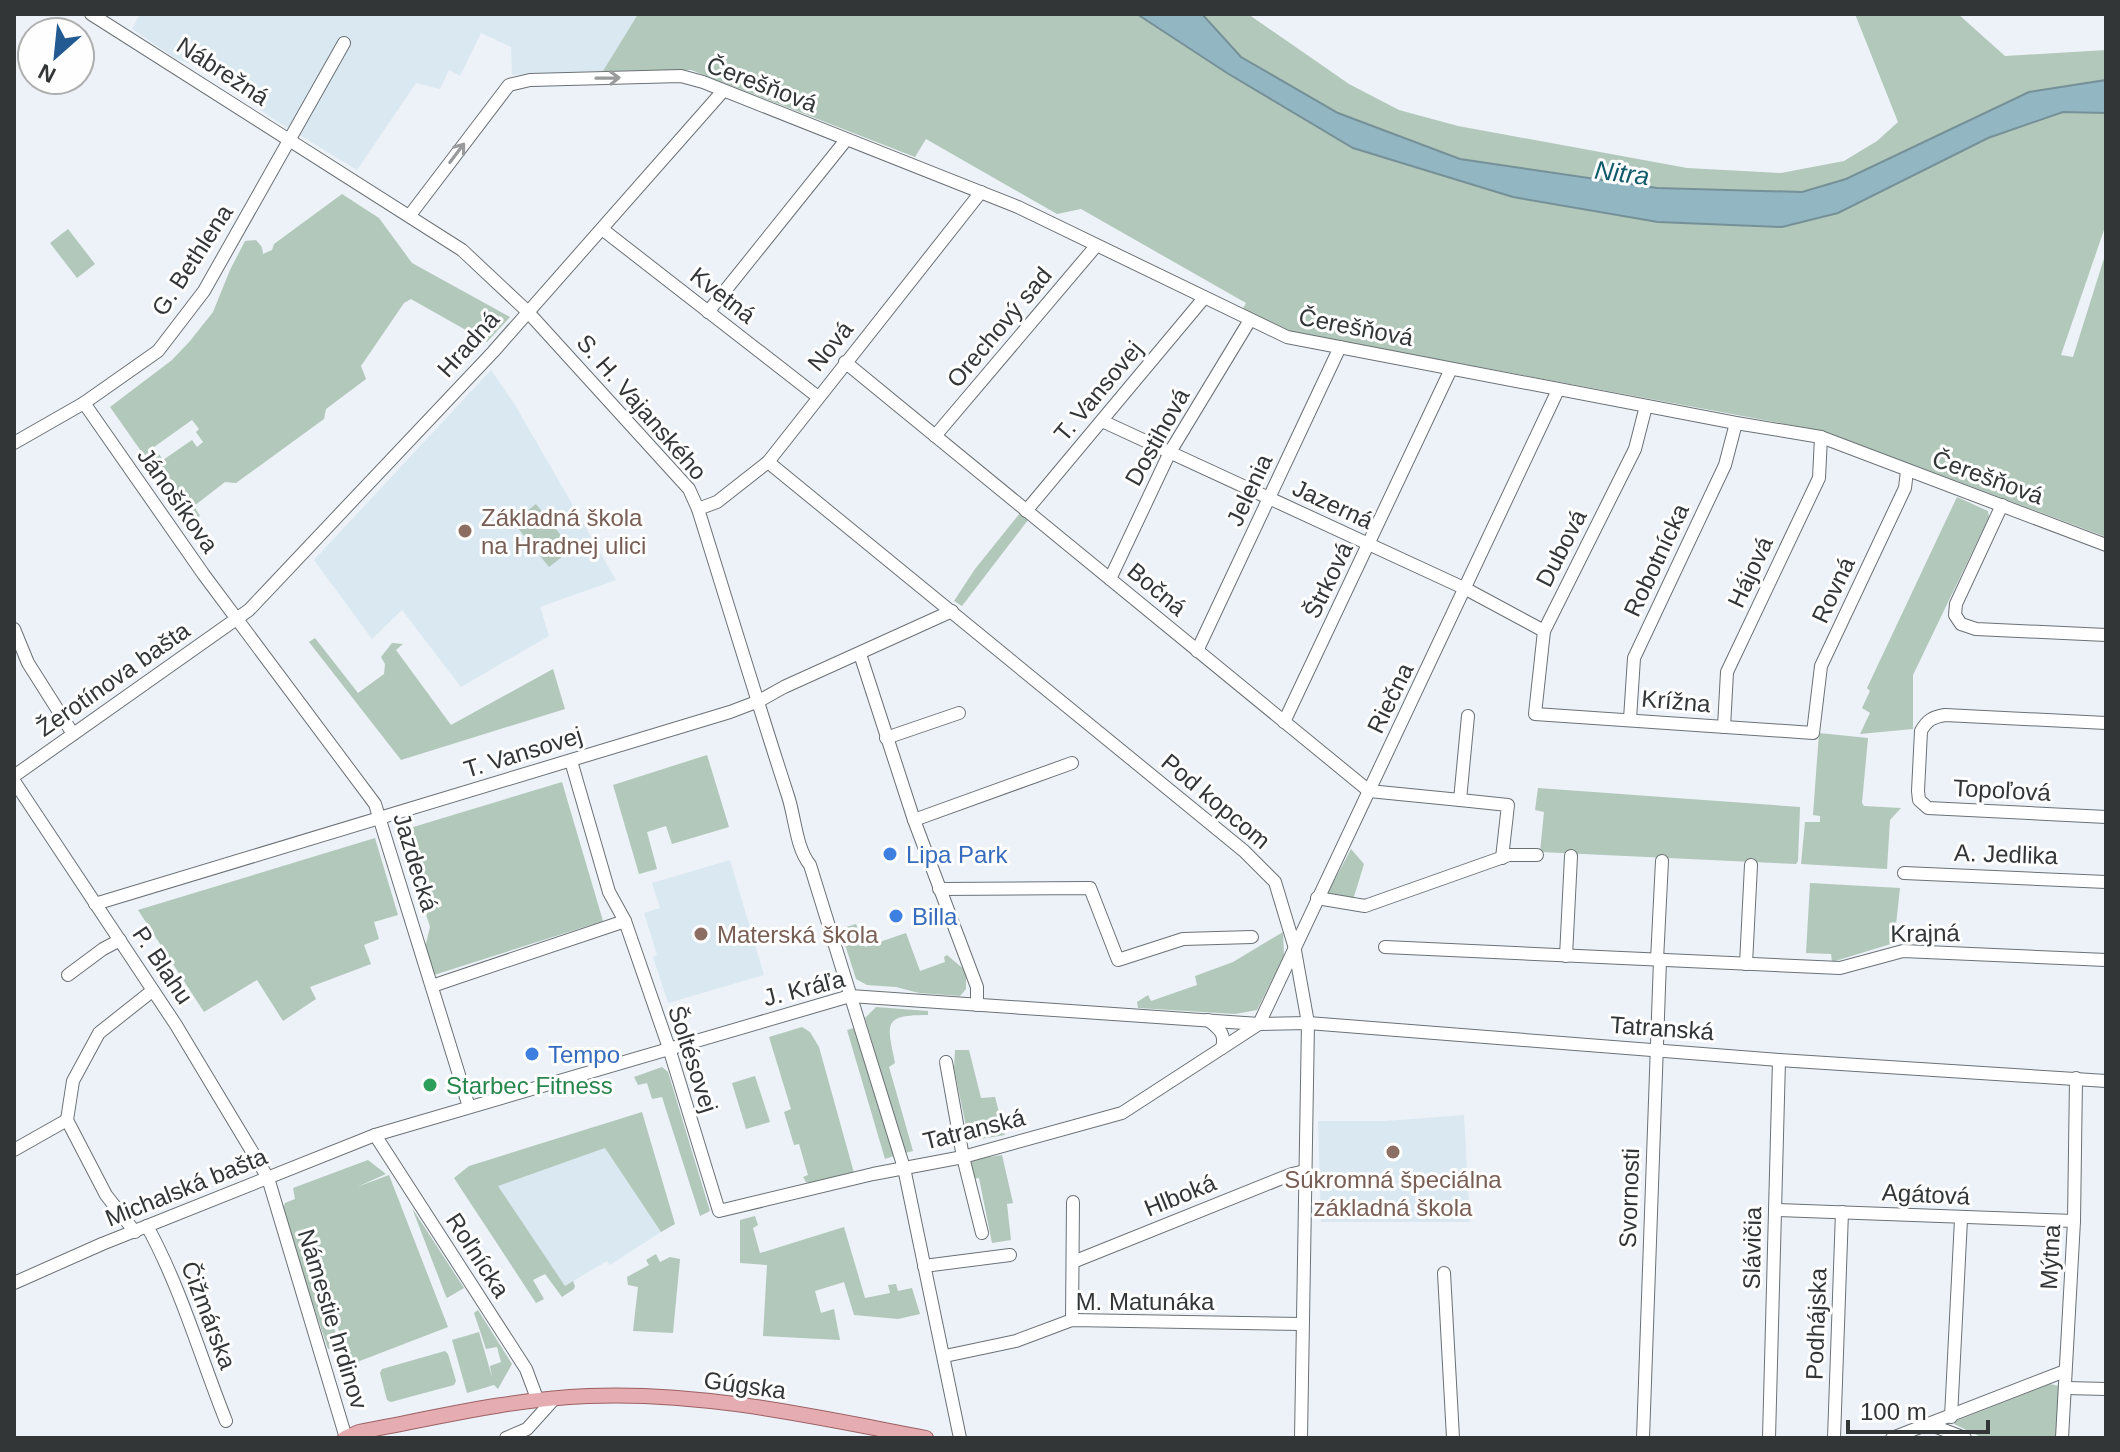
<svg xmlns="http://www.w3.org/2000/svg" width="2120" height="1452" viewBox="0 0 2120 1452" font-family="Arial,sans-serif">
	<rect width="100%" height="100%" fill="#ecf2f7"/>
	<g fill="#dae8f2">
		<path d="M140 14H638L603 71 512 75 511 47 481 33 460 76 449 70 440 89 416 83 357 170 272 118 226 85 197 66 176 59 132 29Z"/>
		<path d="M491 370 515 405 616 580 540 607 549 636 461 687 402 610 372 639 314 560Z"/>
		<path d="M730 860 764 975 668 1003 653 957 657 955 644 913 660 908 652 883Z"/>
		<path d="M1464 1115 1470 1222H1321L1318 1121H1386Z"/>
		<path d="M605 1148 661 1232 610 1265 607 1261 565 1286 497 1186Z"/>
	</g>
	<g fill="#b2c8ba" fill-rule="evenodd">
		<path d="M638 14H1137L1227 73 1353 148 1513 197 1838 213 1988 138 2063 112 2106 113V224L2061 355 2073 357 2106 252V537L1823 431 1290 332 1241 312 1246 303 1081 209 1057 214 926 139 915 157 691 70 603 71Z"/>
		<path d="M1202 14H1248L1349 84 1399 110 1458 126 1687 168 1781 173 1844 161 1877 141 1898 122 1855 14H1958L2005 56 2106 50V80L2029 92 1846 179 1802 192 1657 188 1460 159 1338 113 1241 57Z"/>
		<path d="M342 194 379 218 412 263 510 317 487 342 411 299 404 303 361 366 366 379 326 409 324 419 236 483 225 482 194 506 200 516 191 522 110 407 172 360 190 341 213 312 230 270 245 241 256 240 262 247 263 254 272 250 274 244ZM192 420 199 429 196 432 203 442 197 447 192 440 163 460 154 447Z"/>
		<path d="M68 229 95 264 77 278 50 243Z"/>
		<path d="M1957 497 1988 511 1989 517 1913 675V729L1860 734 1870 713 1862 708 1870 691 1867 688Z"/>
		<path d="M536 504 572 549 549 567 513 522Z"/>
		<path d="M1020 513 1028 520 962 606 954 601 975 569Z"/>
		<path d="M315 638 358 693 384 674 385 664 381 657 392 643 403 644 396 650 451 725 553 669 565 709 401 760 309 642Z"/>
		<path d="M1819 733 1868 738 1862 803 1864 806 1901 808 1890 820 1887 869 1801 864 1805 822H1820V816L1813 815Z"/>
		<path d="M707 755 729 827 672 844 666 826 647 832 657 869 639 874 613 785Z"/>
		<path d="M562 782 603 921 434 975 425 948 430 927 400 831Z"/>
		<path d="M1538 788 1800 807 1798 861 1796 864 1540 852 1544 812 1535 810Z"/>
		<path d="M375 838 398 915 374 922 379 939 364 945 371 964 310 987 316 999 283 1021 257 980 204 1012 138 910Z"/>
		<path d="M1351 849 1364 864 1353 900 1327 894Z"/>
		<path d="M1810 883 1900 888 1894 943 1832 962 1831 954 1806 953Z"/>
		<path d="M856 924 865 947 906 933 920 971 945 962 944 957 947 955 966 971V989L960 996 919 993 896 987 867 985 856 979 840 929Z"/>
		<path d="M1283 932 1284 956 1257 1010 1235 1014 1138 1008 1137 1002 1148 995 1151 1001 1197 985 1195 976 1233 962Z"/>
		<path d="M876 1007 928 1011V1015C882 1015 887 1023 895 1063L889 1067 913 1151 905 1153 865 1018Z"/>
		<path d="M802 1027 810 1032 819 1047 854 1173 812 1184 806 1182 803 1177 808 1175 799 1144 794 1145 784 1112 791 1109 769 1037Z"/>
		<path d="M854 1028 894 1156 885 1159 847 1030Z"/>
		<path d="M955 1050H969L981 1098 995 1097 1005 1135 969 1141 954 1068Z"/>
		<path d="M662 1067 668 1072 710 1211 700 1216 662 1097 652 1099 647 1083 638 1085 634 1077Z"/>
		<path d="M755 1076 770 1122 746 1129 732 1083Z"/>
		<path d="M642 1112 675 1224 661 1232 605 1148 498 1186 565 1286 573 1281 575 1286 574 1289 562 1297 545 1274 533 1280 544 1299 536 1303 454 1178 469 1166Z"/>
		<path d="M1002 1155 1013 1203 1007 1204 1011 1240 992 1243 979 1178 972 1179 970 1160Z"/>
		<path d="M368 1160 386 1174 357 1187 389 1175 448 1327 352 1364 305 1244 302 1246 307 1258 304 1261 327 1325 332 1323 344 1353 338 1355 335 1347 328 1349 282 1212 285 1203 295 1199 293 1188Z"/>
		<path d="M412 1208 464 1288 447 1298 445 1294Z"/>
		<path d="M755 1216 758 1225 753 1228 760 1253 844 1227 865 1298 890 1293 888 1285 896 1284 898 1291 912 1288 920 1314 898 1319 854 1315 844 1282 815 1291 821 1313 834 1309 840 1340 763 1336 767 1265 740 1263V1220Z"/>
		<path d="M656 1254 660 1262 670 1257 680 1259 673 1333 633 1331 638 1287 628 1285 627 1277 649 1265 646 1260Z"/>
		<path d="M478 1310 512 1364 498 1389 494 1385 467 1393 452 1340 479 1332 492 1377 490 1366 501 1362 497 1347 486 1349 474 1313Z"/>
		<path d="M445 1351 448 1354 456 1381 454 1385 391 1402 387 1400 380 1373 382 1369Z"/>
		<path d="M2050 1384 2059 1386 2061 1390 2057 1438H1983L1954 1424 1956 1421Z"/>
	</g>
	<path fill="#92b7c2" stroke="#769098" stroke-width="2" d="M1137 14H1202L1241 57 1338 113 1460 159 1657 188 1802 192 1846 179 2029 92 2106 80V113L2063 112 1988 138 1838 213 1782 227 1658 222 1513 197 1353 148 1227 73Z"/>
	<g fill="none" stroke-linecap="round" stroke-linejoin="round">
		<defs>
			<g id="minor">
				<path d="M91 14 462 250 527 311 689 489 698 509C728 605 757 701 788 796 795 817 796 848 810 865L904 1168 960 1438"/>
				<path d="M410 215 509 85 530 80 681 76 703 82 1018 207 1287 337 1736 423 1821 437 2106 545"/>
				<path d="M602 229 818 397"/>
				<path d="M708 312 846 140"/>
				<path d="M845 362 1369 791 1460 800 1468 716"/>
				<path d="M84 403 204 575 375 804 469 1107"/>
				<path d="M1646 406 1635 449 1544 631 1535 714 1813 733 1821 666 1905 488 1907 471"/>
				<path d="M1102 421 1466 589 1544 631"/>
				<path d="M935 436 1096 246"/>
				<path d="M14 443 84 403 158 351 204 291 344 43"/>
				<path d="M768 462 1244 851 1275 882 1294 945 1308 1023 1301 1438"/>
				<path d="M2002 505 1956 604 1955 615 1961 624 1976 629 2106 635"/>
				<path d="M698 509 717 502 768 462 981 192"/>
				<path d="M1026 511 1204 298"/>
				<path d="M1110 579 1170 452 1250 320"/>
				<path d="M14 629 28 663 73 734"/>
				<path d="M1197 651 1340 347"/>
				<path d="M860 654 914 820 977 987V1005"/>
				<path d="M1630 719 1634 658 1725 465 1736 423"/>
				<path d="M1284 722 1451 369"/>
				<path d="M2106 723 1945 715C1933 717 1927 720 1921 731L1918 791 1919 800 1928 808 2106 817"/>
				<path d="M1724 727 1727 672 1819 478 1821 437"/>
				<path d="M886 738 959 713"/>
				<path d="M571 761 609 892 625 921 669 1048 719 1211 873 1174 963 1157 1122 1113 1259 1024"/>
				<path d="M14 776 249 610 493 352 723 91"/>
				<path d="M14 781 176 1025 268 1178 346 1438"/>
				<path d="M1460 800 1508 805 1502 858"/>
				<path d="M914 820 1072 763"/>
				<path d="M1904 873 2106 882"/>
				<path d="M939 889 1090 888 1118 960 1183 939 1252 937"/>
				<path d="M1317 898 1365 906 1509 855H1537"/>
				<path d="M95 904 730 712 759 701 784 687 952 611"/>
				<path d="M1385 947 1840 968 1903 951 2106 960"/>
				<path d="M1566 956 1571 856"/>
				<path d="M1657 960 1662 861"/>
				<path d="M1746 964 1751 865"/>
				<path d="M68 975 103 949 120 940"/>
				<path d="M432 986 625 921"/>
				<path d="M1208 1020C1219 1029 1226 1033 1222 1048"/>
				<path d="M1259 1024 1558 390"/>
				<path d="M946 1062 963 1157 982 1233"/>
				<path d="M375 1135 526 1369 538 1401"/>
				<path d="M14 1150 67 1120"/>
				<path d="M1775 1210 2074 1221"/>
				<path d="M147 1226C181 1288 200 1356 226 1421"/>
				<path d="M135 1232 106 1195 67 1120 73 1081 99 1033 152 991"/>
				<path d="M1073 1262 1292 1174 1305 1171"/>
				<path d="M924 1266 1010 1255"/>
				<path d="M1444 1273 1453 1438"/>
				<path d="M14 1283 102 1244 375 1135 850 996 1259 1024 1308 1023 1779 1060 2106 1081"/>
				<path d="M1072 1320 1073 1202"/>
				<path d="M945 1356 1016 1341 1072 1320 1302 1324"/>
				<path d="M2066 1388 2106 1389"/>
				<path d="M1951 1417 1961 1219"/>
				<path d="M1931 1425 1965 1438"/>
				<path d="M506 1438 527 1429 555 1398"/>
				<path d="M1643 1438 1660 960"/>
				<path d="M1769 1438 1779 1060"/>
				<path d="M1834 1438 1842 1212"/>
				<path d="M1892 1438 2065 1371"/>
				<path d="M2062 1438 2074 1221 2076 1078"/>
			</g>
			<path id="major" d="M345 1438 359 1432C434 1418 511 1399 588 1396 701 1391 816 1417 926 1438"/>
		</defs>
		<use href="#minor" stroke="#6b7175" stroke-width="14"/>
		<use href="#major" stroke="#9c6064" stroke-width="16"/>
		<use href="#minor" stroke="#fff" stroke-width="12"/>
		<use href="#major" stroke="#e5adb1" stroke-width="14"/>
	</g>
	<defs><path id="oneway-shaft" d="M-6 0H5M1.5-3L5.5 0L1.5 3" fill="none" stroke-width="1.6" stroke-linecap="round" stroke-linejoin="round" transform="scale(2)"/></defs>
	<g stroke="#999a9b">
		<use href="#oneway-shaft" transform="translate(608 78) rotate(-1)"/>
		<use href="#oneway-shaft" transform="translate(457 153) rotate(-53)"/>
	</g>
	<g fill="#8d6e63" stroke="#fefefe" stroke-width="3">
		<circle cx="465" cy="531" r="8"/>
		<circle cx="701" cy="934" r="8"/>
		<circle cx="1393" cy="1152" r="8"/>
	</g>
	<g fill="#3f7fe0" stroke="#fefefe" stroke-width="3">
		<circle cx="890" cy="854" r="8"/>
		<circle cx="896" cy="916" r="8"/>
		<circle cx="532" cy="1054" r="8"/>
	</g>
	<circle fill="#2e9e5b" stroke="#fefefe" stroke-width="3" cx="430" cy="1085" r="8"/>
	<g text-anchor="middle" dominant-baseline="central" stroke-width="6" stroke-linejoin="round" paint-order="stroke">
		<g font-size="24" fill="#333637" stroke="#fefefe">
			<text transform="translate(223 71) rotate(33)">Nábrežná</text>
			<text transform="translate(762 84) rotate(21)">Čerešňová</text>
			<text transform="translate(192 260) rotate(-57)">G. Bethlena</text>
			<text transform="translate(723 295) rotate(38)">Kvetná</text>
			<text transform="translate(999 327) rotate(-50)">Orechový sad</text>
			<text transform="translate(1356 327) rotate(11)">Čerešňová</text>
			<text transform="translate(468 344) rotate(-48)">Hradná</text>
			<text transform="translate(830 346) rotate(-51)">Nová</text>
			<text transform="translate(1098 391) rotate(-50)">T. Vansovej</text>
			<text transform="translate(642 407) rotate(49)">S. H. Vajanského</text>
			<text transform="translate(1157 437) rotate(-61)">Dostihová</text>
			<text transform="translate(1988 477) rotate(20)">Čerešňová</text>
			<text transform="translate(1249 490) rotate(-65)">Jelenia</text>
			<text transform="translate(178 500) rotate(55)">Jánošíkova</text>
			<text transform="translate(1333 504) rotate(25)">Jazerná</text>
			<text transform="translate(1561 548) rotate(-63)">Dubová</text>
			<text transform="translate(1656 560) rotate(-65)">Robotnícka</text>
			<text transform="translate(1750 572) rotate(-65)">Hájová</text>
			<text transform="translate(1328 580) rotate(-64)">Štrková</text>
			<text transform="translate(1157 589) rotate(40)">Bočná</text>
			<text transform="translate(1833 590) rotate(-65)">Rovná</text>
			<text transform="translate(113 679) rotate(-35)">Žerotínova bašta</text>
			<text transform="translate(1390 698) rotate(-64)">Riečna</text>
			<text transform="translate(1676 701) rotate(5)">Krížna</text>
			<text transform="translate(523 752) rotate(-17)">T. Vansovej</text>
			<text transform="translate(2002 790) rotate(3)">Topoľová</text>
			<text transform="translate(1216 801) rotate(40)">Pod kopcom</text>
			<text transform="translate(2006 854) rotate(2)">A. Jedlika</text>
			<text transform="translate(416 862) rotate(73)">Jazdecká</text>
			<text transform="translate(1925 933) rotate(-1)">Krajná</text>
			<text transform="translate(163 965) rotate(56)">P. Blahu</text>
			<text transform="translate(804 988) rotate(-14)">J. Kráľa</text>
			<text transform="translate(1662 1028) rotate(4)">Tatranská</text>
			<text transform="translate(693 1059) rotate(72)">Šoltésovej</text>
			<text transform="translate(974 1129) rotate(-14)">Tatranská</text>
			<text transform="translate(186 1187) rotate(-22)">Michalská bašta</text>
			<text transform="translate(1926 1194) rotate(3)">Agátová</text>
			<text transform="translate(1180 1195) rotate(-22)">Hlboká</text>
			<text transform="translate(1629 1198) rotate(-88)">Svornosti</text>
			<text transform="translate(1752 1248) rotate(-89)">Slávičia</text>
			<text transform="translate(478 1255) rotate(57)">Roľnícka</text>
			<text transform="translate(2050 1257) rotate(-87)">Mýtna</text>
			<text x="1145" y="1301">M. Matunáka</text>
			<text transform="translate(209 1315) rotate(69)">Čižmárska</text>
			<text transform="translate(333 1319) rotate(73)">Námestie hrdinov</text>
			<text transform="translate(1816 1324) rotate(-88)">Podhájska</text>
			<text transform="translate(745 1385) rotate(8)">Gúgska</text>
		</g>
		<g font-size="24" fill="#785e54" stroke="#fefefe" text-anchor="start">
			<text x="481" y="517">Základná škola<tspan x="481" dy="28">na Hradnej ulici</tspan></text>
			<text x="717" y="934">Materská škola</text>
			<text x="1393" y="1179" text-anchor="middle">Súkromná špeciálna<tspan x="1393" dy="28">základná škola</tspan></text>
		</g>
		<g font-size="24" fill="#366cbe" stroke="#fefefe" text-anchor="start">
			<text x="906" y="854">Lipa Park</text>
			<text x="912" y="916">Billa</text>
			<text x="548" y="1054">Tempo</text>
		</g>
		<g font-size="24" fill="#27864d" stroke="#fefefe" text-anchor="start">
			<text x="446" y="1085">Starbec Fitness</text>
		</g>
		<g font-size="26" font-style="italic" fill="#125b6c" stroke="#fefefe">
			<text transform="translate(1622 173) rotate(7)">Nitra</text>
		</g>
	</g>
	<rect width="2120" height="1452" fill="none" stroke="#333637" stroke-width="32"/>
	<g transform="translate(56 56) rotate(207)"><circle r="38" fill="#fefefe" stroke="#adaeae" stroke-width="2"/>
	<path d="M0-6L14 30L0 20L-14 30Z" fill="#235a92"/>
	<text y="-12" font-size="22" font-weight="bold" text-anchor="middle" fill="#333637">N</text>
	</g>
	<path d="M1848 1420v12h140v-12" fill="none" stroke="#333637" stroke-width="4"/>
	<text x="1860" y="1420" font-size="24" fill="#333637" stroke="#fefefe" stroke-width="6" paint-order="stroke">100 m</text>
</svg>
